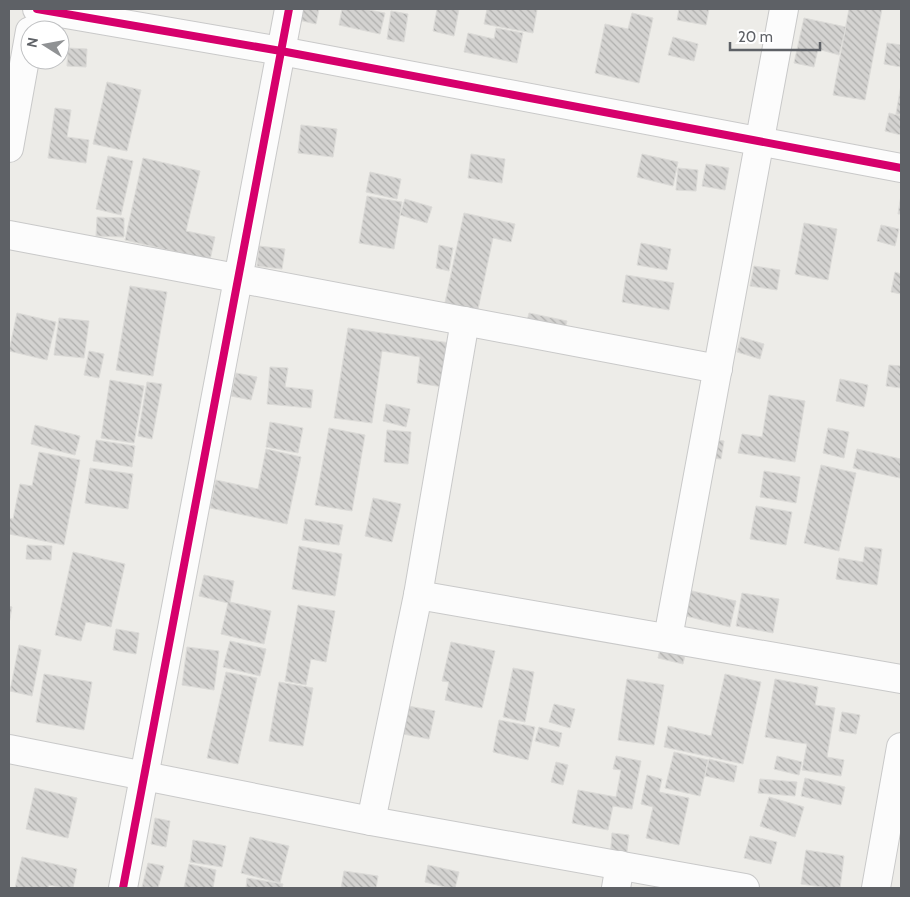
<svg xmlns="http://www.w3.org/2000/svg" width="910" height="897" viewBox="0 0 910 897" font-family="Cabin,sans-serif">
	<defs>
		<pattern id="building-back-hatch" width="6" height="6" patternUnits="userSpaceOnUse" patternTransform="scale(1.25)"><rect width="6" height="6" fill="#d4d3d1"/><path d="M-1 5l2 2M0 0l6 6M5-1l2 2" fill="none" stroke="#afafad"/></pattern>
	</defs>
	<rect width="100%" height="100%" fill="#edece8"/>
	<g fill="url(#building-back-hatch)" stroke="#dcdbd8">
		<path d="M301 9H319L316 24 298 20Z"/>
		<path d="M342 9H363L385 13 380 34 339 25Z"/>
		<path d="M437 9H459L454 36 433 31Z"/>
		<path d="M487 9H527L537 10 533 33 484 24Z"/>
		<path d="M679 9H709L706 25 677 20Z"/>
		<path d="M849 9H882L865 100 833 95Z"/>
		<path d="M391 11 408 14 404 42 387 39Z"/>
		<path d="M632 13 653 18 639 83 595 73 605 24 628 29Z"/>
		<path d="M804 18 846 27 839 55 818 49 814 67 794 63Z"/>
		<path d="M496 28 523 33 517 63 464 52 468 33 494 39Z"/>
		<path d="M673 37 698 44 694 61 668 55Z"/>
		<path d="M887 43 901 45V67L884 64Z"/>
		<path d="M68 48 87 49 86 67 67 66Z"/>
		<path d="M107 82 141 90 127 151 93 144Z"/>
		<path d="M901 85V115L896 114Z"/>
		<path d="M55 108 71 110 67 137 89 140 86 163 48 158Z"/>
		<path d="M889 113 901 116V135L885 131Z"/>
		<path d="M301 125 337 129 333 157 298 153Z"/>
		<path d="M471 154 505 159 502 183 468 178Z"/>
		<path d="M642 154 678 162 673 186 637 177Z"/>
		<path d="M108 156 133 161 121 215 96 209Z"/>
		<path d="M143 158 200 171 186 231 215 237 210 260 125 240Z"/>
		<path d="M706 164 729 168 725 190 702 186Z"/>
		<path d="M678 168 698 170 696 191 676 190Z"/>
		<path d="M370 172 401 179 397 199 366 192Z"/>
		<path d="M901 195V214H898Z"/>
		<path d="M367 196 402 202 394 249 359 243Z"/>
		<path d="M405 199 432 207 427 223 400 215Z"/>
		<path d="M464 213 515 224 511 242 493 238 477 314 444 307Z"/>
		<path d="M97 217 124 218V237L96 236Z"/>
		<path d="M804 223 837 229 828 280 795 274Z"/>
		<path d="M881 225 899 229 895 246 877 241Z"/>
		<path d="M641 243 671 249 667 270 637 265Z"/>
		<path d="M439 245 453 248 449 271 436 268Z"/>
		<path d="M259 246 285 249 282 269 257 266Z"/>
		<path d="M754 266 780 270 777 290 750 286Z"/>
		<path d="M895 272 901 274V294L891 292Z"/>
		<path d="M626 275 674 283 669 310 622 302Z"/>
		<path d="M130 286 167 292 153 376 116 370Z"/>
		<path d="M17 313 56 322 47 360 9 351Z"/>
		<path d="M529 313 567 321 561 345 523 337Z"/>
		<path d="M59 318 89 321 84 358 54 355Z"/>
		<path d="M348 328 450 343 443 387 417 383 420 357 382 351 372 423 334 418Z"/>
		<path d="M741 337 764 344 760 359 737 352Z"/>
		<path d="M89 351 104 354 99 378 84 375Z"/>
		<path d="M889 365 901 366V388L886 386Z"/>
		<path d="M270 367 288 368 285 387 313 390 311 408 267 404Z"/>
		<path d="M236 373 257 377 251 400 231 396Z"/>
		<path d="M840 379 868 385 864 407 836 401Z"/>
		<path d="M110 380 144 386 134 443 101 438Z"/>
		<path d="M147 382 162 384 152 439 138 436Z"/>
		<path d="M769 395 805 401 795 462 738 453 742 434 762 437Z"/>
		<path d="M386 404 410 409 406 427 383 421Z"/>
		<path d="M270 422 303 428 298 453 266 447Z"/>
		<path d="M35 425 80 436 75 455 31 444Z"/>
		<path d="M329 428 365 435 352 511 315 505Z"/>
		<path d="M828 428 849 432 844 458 823 453Z"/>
		<path d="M387 430 411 432 408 464 384 462Z"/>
		<path d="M698 437 724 441 721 459 695 456Z"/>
		<path d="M96 440 135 446 132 467 93 461Z"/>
		<path d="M266 449 301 457 287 524 210 508 216 480 258 489Z"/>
		<path d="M857 449 901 459 900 478 853 468Z"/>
		<path d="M39 452 80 460 64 545 9 534V518L13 519 20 484 32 486Z"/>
		<path d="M821 465 856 473 839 551 804 543Z"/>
		<path d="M90 468 133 474 128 509 85 503Z"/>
		<path d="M764 471 800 477 796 503 760 497Z"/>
		<path d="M373 498 401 504 392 542 365 536Z"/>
		<path d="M756 506 792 512 786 545 750 539Z"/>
		<path d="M305 519 343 525 339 545 302 540Z"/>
		<path d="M27 545 52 546 51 560 26 559Z"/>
		<path d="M299 546 342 554 335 596 292 589Z"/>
		<path d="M865 547 882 549 877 585 836 579 839 558 863 562Z"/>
		<path d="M73 552 125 564 111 627 86 622 81 641 55 635Z"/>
		<path d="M204 575 234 581 230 602 271 611 264 644 221 634 228 603 199 596Z"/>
		<path d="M688 590 736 601 730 627 682 615Z"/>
		<path d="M742 593 779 599 773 633 736 626Z"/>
		<path d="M298 605 335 611 326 662 311 659 306 685 285 681Z"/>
		<path d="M9 606 12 607 9 624Z"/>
		<path d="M116 629 139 633 136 654 113 650Z"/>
		<path d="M230 641 266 649 260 676 223 667Z"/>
		<path d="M662 641 687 646 683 664 658 658Z"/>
		<path d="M451 642 495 651 482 708 445 700 449 682 442 681Z"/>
		<path d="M19 645 41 650 32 696 10 691Z"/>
		<path d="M187 647 219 651 214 690 182 685Z"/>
		<path d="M513 668 534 672 525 722 503 717Z"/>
		<path d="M226 672 257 678 238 764 207 758Z"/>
		<path d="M44 674 92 682 84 730 36 722Z"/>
		<path d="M725 674 761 682 743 764 664 747 668 726 711 736Z"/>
		<path d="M627 679 664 685 654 745 618 740Z"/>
		<path d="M775 679 818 687 815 705 835 708 827 757 844 760 841 776 802 770 807 744 765 737Z"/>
		<path d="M279 682 313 688 303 746 269 741Z"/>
		<path d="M554 704 575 709 570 728 549 722Z"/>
		<path d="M403 705 435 711 429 739 398 733Z"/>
		<path d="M842 712 860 715 856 734 839 731Z"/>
		<path d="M499 720 535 727 528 760 493 752Z"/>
		<path d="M539 727 562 733 559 747 535 741Z"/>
		<path d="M674 752 708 760 700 796 665 788Z"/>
		<path d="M616 756 641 761 632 809 613 806 608 830 572 823 578 790 616 797 621 770 613 769Z"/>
		<path d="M777 756 802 762 799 775 774 769Z"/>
		<path d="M709 759 737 766 734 782 705 776Z"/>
		<path d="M556 762 568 765 563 785 551 782Z"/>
		<path d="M647 775 662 779 659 792 689 798 679 845 646 838 653 807 641 804Z"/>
		<path d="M805 778 845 787 841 805 801 796Z"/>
		<path d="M760 779 797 782 795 796 758 793Z"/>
		<path d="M35 788 77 798 68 838 26 829Z"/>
		<path d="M769 797 804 807 795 837 760 826Z"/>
		<path d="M155 818 170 821 166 847 151 844Z"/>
		<path d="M612 833 629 835 626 860 610 859Z"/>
		<path d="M750 836 777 842 771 864 744 858Z"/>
		<path d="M250 837 289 846 280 883 241 873Z"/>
		<path d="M193 840 226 846 222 867 190 862Z"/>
		<path d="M806 850 844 856 840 888H830L801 884Z"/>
		<path d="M22 857 77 869 73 888H64L49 885 48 888H15Z"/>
		<path d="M148 863 164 866 158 888 142 887Z"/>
		<path d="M189 864 216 870 213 888H184Z"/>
		<path d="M428 865 459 872 455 888H449L425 882Z"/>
		<path d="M344 871 378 876 376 888H341Z"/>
		<path d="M247 878 283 884 282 888H246Z"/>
	</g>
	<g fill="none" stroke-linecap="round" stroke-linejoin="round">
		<defs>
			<g id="minor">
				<path d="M37 9 281 51 901 168"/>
				<path d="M9 148 30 31"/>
				<path d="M9 235 718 369"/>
				<path d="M418 595 901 679"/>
				<path d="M668 638 784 9"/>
				<path d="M9 749 371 821 745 888"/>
				<path d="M371 821 418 595 465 321"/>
				<path d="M123 888 289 9"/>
				<path d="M616 888 620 865"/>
				<path d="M876 888 901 747"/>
			</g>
		</defs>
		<use href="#minor" stroke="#c9c9c9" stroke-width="30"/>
		<use href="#minor" stroke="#fcfcfc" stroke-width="28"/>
		<defs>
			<g id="cycleway">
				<path d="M37 9 281 51 901 168"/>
				<path d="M123 888 289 9"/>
			</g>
		</defs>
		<use href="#cycleway" stroke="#fff" stroke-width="11"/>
		<use href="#cycleway" stroke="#d6006c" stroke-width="8"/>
	</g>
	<rect width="910" height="897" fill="none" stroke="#5e6166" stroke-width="20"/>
	<g transform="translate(45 45) rotate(281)"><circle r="24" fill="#ffffff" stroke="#bfc0c2"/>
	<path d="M0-4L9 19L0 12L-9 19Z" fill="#909294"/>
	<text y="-8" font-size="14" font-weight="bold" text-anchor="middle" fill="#5e6166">N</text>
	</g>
	<path d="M730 42v8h90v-8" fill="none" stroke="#5e6166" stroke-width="2.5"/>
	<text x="738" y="42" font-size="15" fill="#5e6166" stroke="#ffffff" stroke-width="4" paint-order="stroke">20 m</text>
</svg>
